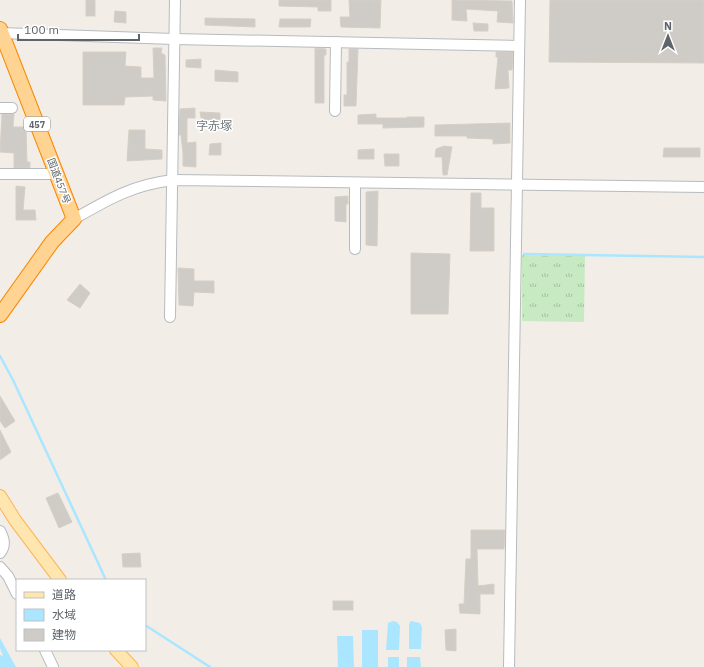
<svg xmlns="http://www.w3.org/2000/svg" width="704" height="667" viewBox="0 0 704 667" font-family="'IBM Plex Sans','Noto Sans JP',sans-serif">
	<defs>
		<pattern id="grass-tufts" width="24" height="20" patternUnits="userSpaceOnUse"><rect width="24" height="20" fill="#c8eac2"/><path d="M3 7l-1-3M5 7V3M7 7l1-3M15 17l-1-3M17 17v-4M19 17l1-3" fill="none" stroke="#a6c1a2"/></pattern>
	</defs>
	<rect width="100%" height="100%" fill="#f2eee7"/>
	<path fill="url(#grass-tufts)" d="M522 255 585 256 584 322 522 321Z"/>
	<g fill="#aae6ff">
		<path d="M393 621 397 622 400 626 399 650H386L388 623Z"/>
		<path d="M411 621 420 623 422 627 421 649H409V624Z"/>
		<rect x="362" y="630" width="16" height="37"/>
		<path d="M337 636H353L354 667H338Z"/>
		<path d="M0 638 16 667H0V655L3 656 0 648Z"/>
		<rect x="388" y="657" width="11" height="10"/>
		<path d="M407 657H420L421 667H407Z"/>
	</g>
	<g fill="none" stroke-linecap="round" stroke-linejoin="round">
		<g stroke="#aae6ff" stroke-width="2.5">
			<path d="M524 254 704 257"/>
			<path d="M0 356 13 380 106 580"/>
			<path d="M145 625 210 667"/>
		</g>
	</g>
	<g fill="#cfcbc6" stroke="#d7cfc5">
		<rect x="86" y="0" width="9" height="16"/>
		<path d="M279 0H331V11H318V7L279 6Z"/>
		<path d="M349 0H381L380 28 341 27 340 17H350Z"/>
		<path d="M452 0 512 1 513 23 497 22 498 11 466 9 467 21 452 20Z"/>
		<path d="M550 0H704V63L549 62Z"/>
		<path d="M115 11 126 12V23L114 22Z"/>
		<path d="M205 18 255 19V27L205 25Z"/>
		<path d="M280 19H311L310 27H279Z"/>
		<path d="M473 23 488 24V31H474Z"/>
		<path d="M153 48H162L161 53 165 55 166 101 153 100V96L125 97 124 105H83V52H126L125 66 141 67V78H154Z"/>
		<path d="M315 48 326 49V55H324V103H315Z"/>
		<path d="M349 49H358L356 106H344V95H347V62H349Z"/>
		<path d="M496 52H513L512 70H508L509 88 495 89 498 57H496Z"/>
		<path d="M201 59V68L186 67V60Z"/>
		<path d="M215 70 238 72V82L215 81Z"/>
		<path d="M195 108V118H187V143L196 142V167L183 166V153L181 135H179L180 109Z"/>
		<path d="M200 112 220 113V123L202 122Z"/>
		<path d="M2 114H14L13 127H26L27 162H30V168H14V153L0 152Z"/>
		<path d="M376 114V118H407V117H424V127L383 128V124H358V115Z"/>
		<path d="M510 123V143L493 144V139L467 138V136H435V125Z"/>
		<path d="M129 130H145V149L162 150V159L127 161Z"/>
		<path d="M221 143V155H209L210 144Z"/>
		<path d="M444 146 452 147 447 175H443L442 157H435L436 149Z"/>
		<path d="M664 148H700V157H663Z"/>
		<path d="M374 149V159H358V150Z"/>
		<path d="M384 154H399V166H385Z"/>
		<path d="M16 186 25 187 23 210H35L36 220H16Z"/>
		<path d="M378 191 377 246 366 245V192Z"/>
		<path d="M471 193H481V208H494V251H470Z"/>
		<path d="M348 196V204H346V222L335 221V197Z"/>
		<path d="M411 253 450 254 448 314H411Z"/>
		<path d="M178 268 194 269V281H214V293L194 292 193 306 179 305Z"/>
		<path d="M80 284 90 293 80 308 67 300Z"/>
		<path d="M0 396 15 421 5 428 0 421Z"/>
		<path d="M0 430 11 452 0 460Z"/>
		<path d="M58 493 72 522 59 528 46 498Z"/>
		<path d="M471 530H505L504 549H477L478 586 494 584V594H480V614L460 613 459 604H464L466 559H471Z"/>
		<path d="M140 553 141 567H123L122 554Z"/>
		<rect x="333" y="601" width="20" height="9"/>
		<path d="M456 629V651L446 650 445 630Z"/>
	</g>
	<g fill="none" stroke-linecap="round" stroke-linejoin="round">
		<defs>
			<g id="minor">
				<path d="M0 33 174 39 519 46"/>
				<path d="M0 108H12"/>
				<path d="M335 111 336 42"/>
				<path d="M0 174H56"/>
				<path d="M355 183V249"/>
				<path d="M74 219C109 199 132 185 173 180L704 187"/>
				<path d="M170 317 175 0"/>
				<path d="M0 531C4 538 6 546 0 553"/>
				<path d="M0 567 8 576 17 594"/>
				<path d="M45 650 53 667"/>
				<path d="M509 667 520 0"/>
			</g>
			<g id="major">
				<path d="M0 496 15 520 60 580"/>
				<path d="M116 650 132 667"/>
			</g>
			<path id="highway" d="M0 29 74 219 52 242 0 315"/>
		</defs>
		<use href="#minor" stroke="#b7bbbf" stroke-width="12"/>
		<use href="#major" stroke="#fcb555" stroke-width="14"/>
		<use href="#highway" stroke="#f98700" stroke-width="16"/>
		<use href="#minor" stroke="#fff" stroke-width="10"/>
		<use href="#major" stroke="#ffe6af" stroke-width="12"/>
		<use href="#highway" stroke="#ffd391" stroke-width="14"/>
	</g>
	<g text-anchor="middle" dominant-baseline="central" stroke-width="3" stroke-linejoin="round" paint-order="stroke">
		<rect fill="#fff" stroke="#8e9296" stroke-width="1" x="24" y="117" width="26" height="14" rx="3"/>
		<g font-size="9" font-weight="bold" fill="#5e6469">
			<text x="37" y="124">457</text>
		</g>
		<g font-size="10" fill="#5e6469" stroke="#fff">
			<text transform="translate(59 181) rotate(69)">国道457号</text>
		</g>
		<g font-size="12" fill="#6f777b" stroke="#fff">
			<text x="214" y="125">字赤塚</text>
		</g>
	</g>
	<rect x="16" y="579" width="130" height="72" fill="#ffffff" stroke="#bfc1c3"/>
	<rect x="24" y="592" width="20" height="6" fill="#ffe6af" stroke="#bfc1c3"/>
	<text x="52" y="599" font-size="12" fill="#5e6469">道路</text>
	<rect x="24" y="609" width="20" height="12" fill="#aae6ff" stroke="#bfc1c3"/>
	<text x="52" y="619" font-size="12" fill="#5e6469">水域</text>
	<rect x="24" y="629" width="20" height="12" fill="#cfcbc6" stroke="#bfc1c3"/>
	<text x="52" y="639" font-size="12" fill="#5e6469">建物</text>
	<g transform="translate(668 36)" stroke="#ffffff" stroke-width="3" paint-order="stroke">
	<path d="M0-3L7 15L0 10L-7 15Z" fill="#5e6469"/>
	<text y="-6" font-size="11" font-weight="bold" text-anchor="middle" fill="#5e6469">N</text>
	</g>
	<path d="M18 34v6h121v-6" fill="none" stroke="#5e6469" stroke-width="2"/>
	<text x="24" y="34" font-size="12" fill="#5e6469" stroke="#ffffff" stroke-width="3" paint-order="stroke">100 m</text>
</svg>
